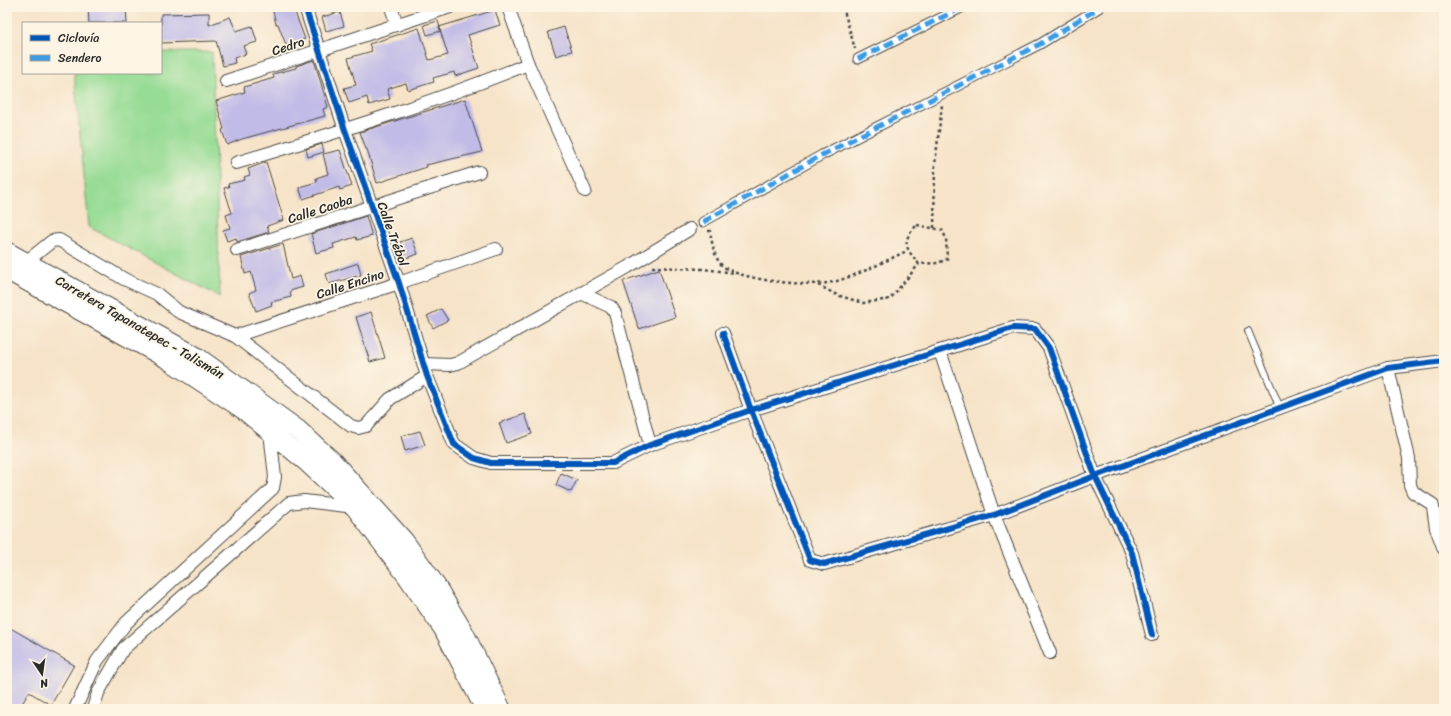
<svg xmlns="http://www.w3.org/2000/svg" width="1451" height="716" viewBox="0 0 1451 716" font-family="Sriracha,sans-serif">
	<rect width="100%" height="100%" fill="#fcf5e5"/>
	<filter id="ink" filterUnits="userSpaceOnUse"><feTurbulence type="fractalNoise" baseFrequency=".025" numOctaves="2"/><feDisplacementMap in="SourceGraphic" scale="8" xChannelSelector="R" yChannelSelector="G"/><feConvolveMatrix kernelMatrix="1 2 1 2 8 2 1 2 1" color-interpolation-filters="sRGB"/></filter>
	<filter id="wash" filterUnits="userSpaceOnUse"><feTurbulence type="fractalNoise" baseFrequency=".012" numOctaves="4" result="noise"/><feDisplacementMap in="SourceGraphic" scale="16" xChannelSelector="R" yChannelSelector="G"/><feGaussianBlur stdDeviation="0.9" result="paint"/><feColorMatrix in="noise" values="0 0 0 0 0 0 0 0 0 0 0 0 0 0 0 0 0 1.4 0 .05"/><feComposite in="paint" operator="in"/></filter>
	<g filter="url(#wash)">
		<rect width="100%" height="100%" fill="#f6e3c8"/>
		<path fill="#97dc95" stroke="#618460" d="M161 52H212L220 297 89 227 74 73H161Z"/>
		<g id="blocks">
			<g fill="#c1bbe7">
				<path d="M88 7H126L127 23H89Z"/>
				<path d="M272 7H293L305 39 286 45 278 24H276Z"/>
				<path d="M495 10 500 25 468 35 479 68 455 76 454 72 433 78 434 82 408 90 406 83 387 89 390 99 369 105 367 97 349 103 344 88 356 85 348 58 372 51 369 44 419 28 429 60 448 55 439 27Z"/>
				<path d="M340 12 344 26 326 31 322 17Z"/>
				<path d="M209 13V25L230 17 236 31 252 26 257 42 243 46 246 54 234 58 235 63 223 66 216 41 161 43V14Z"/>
				<path d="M438 21 441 31 427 35 424 25Z"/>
				<path d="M564 27 572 51 556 56 548 32Z"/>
				<path d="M314 60 328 107 323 109 325 116 242 139 227 145 222 130 224 129 216 101 245 92 244 87 274 78 273 74 296 68V66Z"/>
				<path d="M465 99 482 152 426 165 427 167 377 183 367 149H366L360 132Z"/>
				<path d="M322 144 324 152 308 157 306 149Z"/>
				<path d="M340 150 352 186 340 190 339 187 303 199 299 187 317 182 316 178 328 174 323 154Z"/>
				<path d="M266 162 284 220 267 226 269 232 237 242 236 238 227 241 223 230 230 228 226 215 232 213 224 188 229 187 228 184 245 180 244 177 250 175 248 169Z"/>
				<path d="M366 216 372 236 357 240 356 237 333 244 334 248 316 253 311 234Z"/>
				<path d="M412 238 418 254 406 258 400 242Z"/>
				<path d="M283 244 291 279 300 276 303 287 290 291 291 297 271 302 272 305 256 311 249 293 256 290 251 272 245 274 241 257Z"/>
				<path d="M358 263 361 275 329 284 326 274Z"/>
				<path d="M659 269 675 317 639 329 623 281Z"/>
				<path d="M441 309 448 320 433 328 427 316Z"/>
				<path d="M371 312 385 358 370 362 356 317Z"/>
				<path d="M525 414 532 434 506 443 499 423Z"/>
				<path d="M420 431 425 445 405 451 401 436Z"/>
				<path d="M561 473 577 480 571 492 556 485Z"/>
				<path d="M7 626 74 665 51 705 29 692 22 704 20 703 16 709H7Z"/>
			</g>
		</g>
	</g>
	<g filter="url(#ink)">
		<use href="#blocks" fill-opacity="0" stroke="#494743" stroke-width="1"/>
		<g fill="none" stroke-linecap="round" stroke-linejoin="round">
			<defs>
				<path id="service" d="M1248 331 1280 408"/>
				<g id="pedestrian">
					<path d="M858 59 963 7"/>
					<path d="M703 222 822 155 1040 44 1100 7"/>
				</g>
				<g id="minor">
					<path d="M305 7 345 130 399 283 427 376 454 444 474 458 491 463H613L650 445 751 410 1013 328 1035 329 1049 348 1095 476 1132 553 1152 635"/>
					<path d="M391 7 397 25"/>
					<path d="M508 7 528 64 585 191"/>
					<path d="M226 81 450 7"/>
					<path d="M236 163C335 133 432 103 528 64"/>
					<path d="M237 250 479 172"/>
					<path d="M26 262 52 241 59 240 124 279 157 294 179 312 235 336 351 426 358 428 366 426 390 399 427 376"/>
					<path d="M581 293 611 307 615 313 650 445"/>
					<path d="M723 333 751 410 810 560 824 564 994 515 1095 476 1388 368 1444 361"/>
					<path d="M235 336 399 283 496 249"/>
					<path d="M940 351 994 515 1050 653"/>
					<path d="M424 364 450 365 458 363 628 267 690 229"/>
					<path d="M1388 368 1409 458 1410 485 1413 492 1432 504 1433 507 1436 528 1444 549"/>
					<path d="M75 709 97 661 126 623 273 488 275 477 270 432"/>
					<path d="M93 709 98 693 123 649 289 503 304 501 355 507"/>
				</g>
				<g id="trunk">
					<path d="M7 252 197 357 298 430 332 461 404 541 436 586 464 633 501 709"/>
					<path d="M7 270 166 358 243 409 308 463 355 507 408 577 443 628 485 709"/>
				</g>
			</defs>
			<use href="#service" stroke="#494743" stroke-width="8"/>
			<use href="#pedestrian" stroke="#494743" stroke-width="11"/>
			<use href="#minor" stroke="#494743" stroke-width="14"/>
			<use href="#trunk" stroke="#494743" stroke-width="21"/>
			<g stroke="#494743" stroke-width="2.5" stroke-dasharray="3 3" stroke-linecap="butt">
				<path d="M843 7 855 49"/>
				<path d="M917 225 942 230 946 238 947 259 938 263 919 264C905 248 901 241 917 225Z"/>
				<path d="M934 228 935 164 942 105"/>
				<path d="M708 231H710C712 242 714 260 724 267 744 281 814 288 837 281 861 274 885 261 907 251"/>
				<path d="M652 267 703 269 735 273"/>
				<path d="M818 285 837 295 863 303 890 299 919 264"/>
			</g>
			<use href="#service" stroke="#fff" stroke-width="6"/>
			<use href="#pedestrian" stroke="#fff" stroke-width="9"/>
			<use href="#minor" stroke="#fff" stroke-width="12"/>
			<use href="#trunk" stroke="#fff" stroke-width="19"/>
			<g stroke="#3d9ce1" stroke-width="5" stroke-dasharray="10 5" stroke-linecap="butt">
				<path d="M858 59 963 7"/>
				<path d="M703 222 822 155 1040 44 1100 7"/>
			</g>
			<defs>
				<g id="cycleway">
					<path d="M305 7 345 130 399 283 427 376 454 444 474 458 491 463H613L650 445 751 410 1013 328 1035 329 1049 348 1095 476 1132 553 1152 635"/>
					<path d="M723 333 751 410 810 560 824 564 994 515 1095 476 1388 368 1444 361"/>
				</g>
			</defs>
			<use href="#cycleway" stroke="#fcf5e5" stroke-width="8"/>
			<use href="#cycleway" stroke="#0057b8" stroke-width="6"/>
		</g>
	</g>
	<g text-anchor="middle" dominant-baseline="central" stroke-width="3.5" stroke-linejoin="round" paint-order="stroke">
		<g font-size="13" fill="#2b2b2b" stroke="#fcf5e5">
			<text transform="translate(288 46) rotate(-18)">Cedro</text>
			<text transform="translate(320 209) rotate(-18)">Calle Caoba</text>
			<text transform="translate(393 234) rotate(70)">Calle Trébol</text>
			<text transform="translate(350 284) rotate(-18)">Calle Encino</text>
			<text transform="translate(140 327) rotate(30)">Carretera Tapanatepec - Talismán</text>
		</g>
	</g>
	<rect width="1451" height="716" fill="none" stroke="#fcf5e5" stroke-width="24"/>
	<rect x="22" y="22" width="140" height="52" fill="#fcf5e5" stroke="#a8a49b"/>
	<rect x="30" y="35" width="20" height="6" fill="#0057b8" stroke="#a8a49b"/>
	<text x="58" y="42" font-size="12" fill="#2b2b2b">Ciclovía</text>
	<rect x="30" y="55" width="20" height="6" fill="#3d9ce1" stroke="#a8a49b"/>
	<text x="58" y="62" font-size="12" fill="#2b2b2b">Sendero</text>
	<g transform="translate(42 674) rotate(167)" stroke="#fcf5e5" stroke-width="3" paint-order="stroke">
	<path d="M0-3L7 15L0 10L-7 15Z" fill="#2b2b2b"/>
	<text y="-6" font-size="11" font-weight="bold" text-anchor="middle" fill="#2b2b2b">N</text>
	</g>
</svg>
